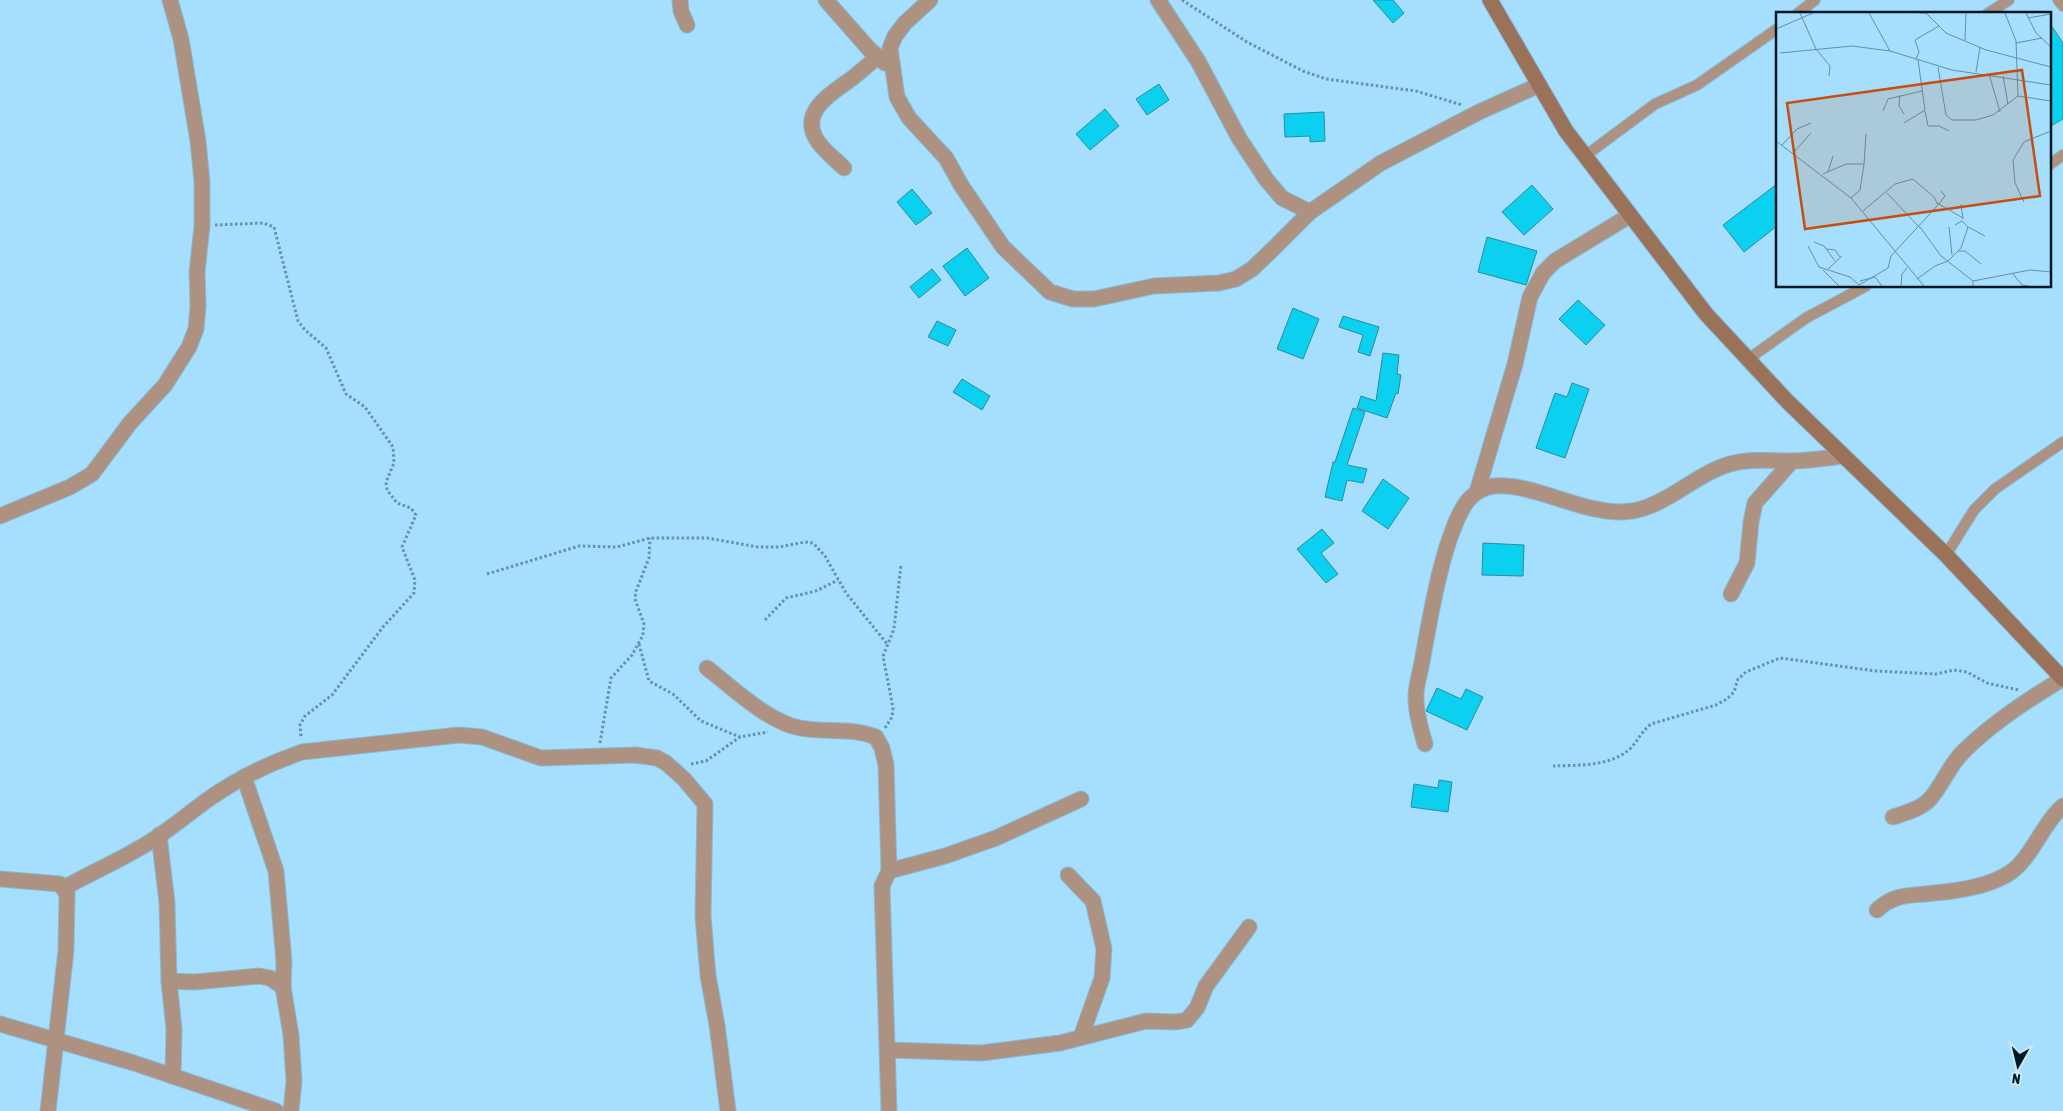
<svg xmlns="http://www.w3.org/2000/svg" width="2063" height="1111" viewBox="0 0 2063 1111" font-family="'Asap Condensed',sans-serif">
	<rect width="100%" height="100%" fill="#a6defd"/>
	<g fill="#0cd0ef" stroke="#2c8b9e">
		<path d="M1373 0H1393L1404 13 1393 23Z"/>
		<path d="M2049 22 2063 43V119L2049 127Z"/>
		<path d="M1159 84 1169 100 1147 115 1136 99Z"/>
		<path d="M1105 109 1119 126 1090 150 1076 134Z"/>
		<path d="M1324 112 1325 141 1310 142V136L1285 137 1284 114Z"/>
		<path d="M1777 184V226L1744 252 1723 225Z"/>
		<path d="M1532 185 1553 209 1524 235 1502 212Z"/>
		<path d="M912 189 932 213 916 225 897 202Z"/>
		<path d="M1487 237 1537 251 1526 285 1478 272Z"/>
		<path d="M967 248 989 278 965 296 943 266Z"/>
		<path d="M932 269 941 280 919 298 910 287Z"/>
		<path d="M1578 300 1605 325 1586 345 1559 319Z"/>
		<path d="M1293 308 1319 319 1303 359 1277 349Z"/>
		<path d="M1343 316 1379 327 1370 356 1358 352 1363 335 1339 327Z"/>
		<path d="M937 321 956 330 948 346 928 337Z"/>
		<path d="M1383 353 1399 355 1397 374 1401 375 1398 394 1396 393 1387 418 1357 408 1361 396 1376 401Z"/>
		<path d="M962 379 990 396 982 410 953 392Z"/>
		<path d="M1572 383 1589 389 1565 458 1536 448 1555 393 1567 397Z"/>
		<path d="M1353 408 1365 412 1347 465 1367 469 1363 483 1347 480 1342 501 1325 497 1333 462H1335Z"/>
		<path d="M1383 479 1409 498 1388 529 1362 511Z"/>
		<path d="M1322 529 1334 543 1321 553 1338 574 1326 583 1297 549Z"/>
		<path d="M1483 543 1524 545 1523 576 1482 575Z"/>
		<path d="M1437 688 1461 699 1466 689 1483 697 1467 730 1426 711Z"/>
		<path d="M1439 780 1452 782 1448 812 1411 807 1414 784 1438 788Z"/>
	</g>
	<g fill="none" stroke-linecap="round" stroke-linejoin="round">
		<defs>
			<g id="lane">
				<path d="M2058 0 2063 6"/>
				<path d="M1797 14 1815 0"/>
				<path d="M1987 14 2009 0"/>
				<path d="M1585 156 1655 104 1697 85 1777 29"/>
				<path d="M2049 165 2063 155"/>
				<path d="M1747 360 1806 318 1866 286"/>
				<path d="M1946 555 1974 510 1995 489 2063 442"/>
			</g>
			<g id="street">
				<path d="M680 0 681 11 687 25"/>
				<path d="M826 0 869 49 885 63"/>
				<path d="M930 0 905 23 895 36 890 48 897 97 909 118 946 158 961 185 1003 247 1050 292 1073 299H1094L1154 286 1219 283 1236 279 1252 269 1272 250 1310 212 1381 163 1479 112 1539 85"/>
				<path d="M1158 0 1198 61 1239 138 1266 179 1282 198 1310 212"/>
				<path d="M844 168C834 158 821 149 815 137 802 111 830 94 847 82 857 75 867 66 877 57"/>
				<path d="M1477 492 1515 364 1530 297 1543 273 1555 261 1629 216"/>
				<path d="M0 516 70 487 92 474 130 423 165 385 189 347 196 329 198 306 197 272 202 226V182L198 141 181 39 170 0"/>
				<path d="M1731 594 1747 563 1751 522 1755 503 1792 461"/>
				<path d="M707 668C733 688 768 722 800 728 826 733 851 727 876 737L882 748 886 765 889 871"/>
				<path d="M1425 744C1421 729 1416 715 1416 699 1415 688 1420 674 1422 662 1430 618 1442 543 1464 506 1471 495 1482 487 1495 486 1537 483 1588 518 1632 511 1668 505 1695 474 1730 464 1750 458 1771 461 1791 461 1808 461 1826 458 1843 456"/>
				<path d="M244 777 276 871 284 962 283 987 291 1035 294 1081 291 1111"/>
				<path d="M1893 817C1905 813 1921 809 1930 799 1944 783 1950 763 1966 749 1995 721 2028 700 2062 679"/>
				<path d="M159 835 167 903 169 981 174 1029 173 1076"/>
				<path d="M1068 875 1093 901 1104 949 1102 978 1081 1037"/>
				<path d="M0 879 60 884 67 894 66 950 48 1111"/>
				<path d="M64 888C92 872 121 860 148 843 171 829 191 811 213 796 241 777 270 763 302 752L459 735 482 737 541 758 635 755 657 758 666 763 684 779 705 804 703 916 708 976 717 1025 728 1111"/>
				<path d="M1877 910C1895 893 1911 896 1934 893 1958 891 1991 886 2011 872 2032 857 2043 823 2063 806"/>
				<path d="M169 981 195 982 259 976 270 978 283 987"/>
				<path d="M0 1024 134 1063 276 1111"/>
				<path d="M888 1050 981 1053 1060 1043 1146 1021 1176 1022 1187 1020 1197 1008 1206 986 1249 927"/>
				<path d="M889 1111 882 886 889 871 945 856 996 838 1081 799"/>
			</g>
			<path id="secondary" d="M1490 0 1566 131 1706 314 1787 401 1946 555 2063 679"/>
		</defs>
		<use href="#lane" stroke="#88bad6" stroke-width="12"/>
		<use href="#street" stroke="#88bad6" stroke-width="17"/>
		<use href="#secondary" stroke="#88bad6" stroke-width="17"/>
		<g stroke="#6591a9" stroke-width="3" stroke-dasharray="2.5 2.5" stroke-linecap="butt">
			<path d="M1182 0 1247 42 1303 71 1326 79 1416 91 1462 105"/>
			<path d="M215 225 263 223 274 227 298 321 305 330 326 348 346 394 365 407 393 447 394 463 386 482 387 490 397 503 411 508 416 515 402 547 415 580 414 593 383 627 332 695 305 716 300 725 301 737"/>
			<path d="M487 574 579 546 617 547 650 538H707L758 547H779L805 542 813 543 825 556 846 593 888 645"/>
			<path d="M765 620 786 598 816 591 838 580"/>
			<path d="M639 644 649 681 673 694 701 721 740 737"/>
			<path d="M885 728 892 717 893 708 883 656 894 629 901 564"/>
			<path d="M600 743 611 678 632 655 643 635 644 624 635 599 636 591 649 558 650 538"/>
			<path d="M691 764 706 761 740 737 768 732"/>
			<path d="M1553 766C1578 765 1611 767 1631 748 1638 740 1642 731 1651 724L1716 705 1727 699 1734 692 1738 679 1746 672 1780 658 1876 671 1936 674 1954 670 1967 672 1987 683 2019 690"/>
		</g>
		<use href="#lane" stroke="#ad9282" stroke-width="10"/>
		<use href="#street" stroke="#ad9282" stroke-width="15"/>
		<use href="#secondary" stroke="#997259" stroke-width="15"/>
	</g>
	<g transform="translate(1776 12)">
		<rect width="275" height="275" fill="#a6defd"/>
		<path fill="none" stroke="#648fa7" stroke-width="1" d="M24 1 40 37 54 54 53 64M93 1 114 39M143 1H150L170 21 210 38 275 55M229 1 240 29 242 84 275 89M250 1 260 21 275 35M252 6 275 2M0 17 37 1M189 28 190 1M240 31 266 26M4 41 76 34 114 39 176 58 275 73M140 47 143 40 139 28 163 14M162 55 170 103 176 108H200L217 103 242 84M200 60 204 35M213 62 224 100M227 64 232 92M124 83 123 94 128 102M107 99 112 87 146 79M149 99 152 114H163L173 119M128 111 149 98 142 48M0 129 75 186 148 274M6 133 21 117 35 111M18 140 35 121M52 160 57 144M47 162 70 152H88L90 122M111 181 144 216M75 186 84 178 88 152M248 190 239 171 237 148 248 130 275 119M161 191 187 206M163 192 169 184 165 179M185 192 187 207M144 215 165 244 197 269V274M173 215 176 243M192 215 209 224M38 230 48 234 59 249M32 234 43 255 74 265 83 273M51 237 59 238 64 245M182 239H189L205 252M52 257 66 244M47 258 63 274M237 262 246 273 252 274M141 267 159 254 172 249 185 236 192 215 186 209 179 213M84 269 99 265 106 274M197 269 254 258 275 260M83 273 112 256 115 244 162 193 158 185 137 167 119 172 87 199M125 274 126 262 131 256"/>
		<path fill="#c54f10" fill-opacity="0.15" stroke="#c54f10" stroke-width="2.5" d="M246 58 264 184 29 217 11 91Z"/>
		<rect width="275" height="275" fill="none" stroke="#001826" stroke-width="2.5"/>
	</g>
	<g transform="translate(2018 1066) rotate(188)" stroke="#cbe6f6" stroke-width="4" paint-order="stroke">
	<path d="M0-4L9 19L0 12L-9 19Z" fill="#001826"/>
	<text y="-8" font-size="14" font-weight="bold" text-anchor="middle" fill="#001826">N</text>
	</g>
</svg>
